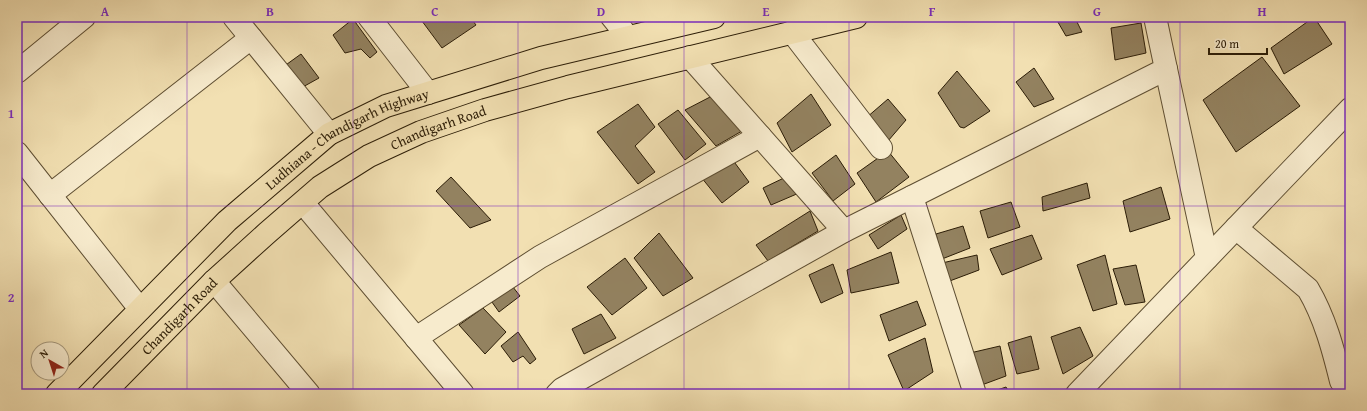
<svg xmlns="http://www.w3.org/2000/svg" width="1367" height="411" viewBox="0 0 1367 411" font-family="'Gentium Book Plus',serif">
	<rect width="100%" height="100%" fill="#f2e0b2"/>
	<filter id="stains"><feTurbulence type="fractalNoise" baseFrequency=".005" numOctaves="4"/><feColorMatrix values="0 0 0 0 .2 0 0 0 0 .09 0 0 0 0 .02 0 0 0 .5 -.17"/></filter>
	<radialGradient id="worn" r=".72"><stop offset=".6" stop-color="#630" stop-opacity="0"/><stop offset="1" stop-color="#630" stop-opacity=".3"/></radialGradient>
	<g fill="#938260" stroke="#2c1d07">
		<path d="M419 17H470L476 25 442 48Z"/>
		<path d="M1055 17H1088V18L1077 22 1082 32 1066 36Z"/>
		<path d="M1314 17 1332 44 1284 74 1271 48Z"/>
		<path d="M353 19 377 52 370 58 361 49 345 53 333 35Z"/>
		<path d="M1141 23 1146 53 1115 60 1111 28Z"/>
		<path d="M301 54 319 78 301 88 283 67Z"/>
		<path d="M1262 57 1300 106 1236 152 1203 100Z"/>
		<path d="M1034 68 1054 99 1034 107 1016 82Z"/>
		<path d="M957 71 990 111 964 128 960 127 938 93Z"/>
		<path d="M811 94 831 125 792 152 777 123Z"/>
		<path d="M712 96 742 131 716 146 685 110Z"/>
		<path d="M888 99 906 120 888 141 866 118Z"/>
		<path d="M638 104 655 127 635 146 655 172 638 184 597 132Z"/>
		<path d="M678 110 706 144 685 160 658 124Z"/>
		<path d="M888 151 909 177 876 202 857 173Z"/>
		<path d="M836 155 855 184 833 201 812 173Z"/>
		<path d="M732 159 749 182 722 203 701 177Z"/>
		<path d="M788 176 799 193 771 205 763 188Z"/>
		<path d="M451 177 491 220 470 228 436 191Z"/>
		<path d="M1087 183 1090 198 1043 211 1042 197Z"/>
		<path d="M1161 187 1170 219 1130 232 1123 201Z"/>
		<path d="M1011 202 1020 227 988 238 980 211Z"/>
		<path d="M810 211 818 231 768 261 756 245Z"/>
		<path d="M901 215 907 229 878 249 869 235Z"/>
		<path d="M963 226 970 248 942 259 936 234Z"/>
		<path d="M659 233 693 278 663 296 634 258Z"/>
		<path d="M1032 235 1042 259 1002 275 990 249Z"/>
		<path d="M891 252 899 283 851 293 847 270Z"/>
		<path d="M977 255 979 270 947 282 942 263Z"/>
		<path d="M1105 255 1117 304 1093 311 1077 265Z"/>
		<path d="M625 258 647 288 612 315 587 287Z"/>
		<path d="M833 264 843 293 821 303 809 275Z"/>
		<path d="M1136 265 1145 302 1125 305 1113 269Z"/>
		<path d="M509 282 520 296 499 312 487 295Z"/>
		<path d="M917 301 926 325 889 341 880 315Z"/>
		<path d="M483 308 506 332 485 354 459 325Z"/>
		<path d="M601 314 616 338 584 354 572 329Z"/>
		<path d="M1080 327 1093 356 1063 374 1051 337Z"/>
		<path d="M518 332 536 359 530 364 523 356 513 362 501 346Z"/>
		<path d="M1031 336 1039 369 1017 374 1008 343Z"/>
		<path d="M925 338 933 372 904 391 888 355Z"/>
		<path d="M1000 346 1006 376 979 386 970 353Z"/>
		<path d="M1006 387 1010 394H986Z"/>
	</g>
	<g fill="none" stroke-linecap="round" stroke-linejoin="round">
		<defs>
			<g id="street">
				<path d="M234 17 329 134"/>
				<path d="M369 17 428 93"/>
				<path d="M612 17 628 37"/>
				<path d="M792 32 881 148"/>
				<path d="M690 57 844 231"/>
				<path d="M1166 69 1207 258"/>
				<path d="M17 72 84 17"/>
				<path d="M17 153 140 309"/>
				<path d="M50 195 251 38"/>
				<path d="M912 197 975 394"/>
				<path d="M303 203 463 394"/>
				<path d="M1236 228 1308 289C1325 318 1333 349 1341 381"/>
				<path d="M214 281 309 394"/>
				<path d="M416 338 540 257 760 136"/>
				<path d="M557 394 562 389 844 231 1166 69 1155 17"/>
				<path d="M1077 394 1350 109"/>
			</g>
			<g id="primary">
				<path id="s1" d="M57 394 227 221 329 134 386 106 541 58 714 17"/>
				<path id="s2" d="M103 394 214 281 267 233 320 187 369 156 421 132 485 110 568 87 856 17"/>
			</g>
		</defs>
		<use href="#street" stroke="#5e4e32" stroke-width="24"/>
		<use href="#primary" stroke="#2c1d07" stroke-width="24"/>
		<use href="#street" stroke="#f7ebcd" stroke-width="22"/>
		<use href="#primary" stroke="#f2e0b2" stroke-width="22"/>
	</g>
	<path fill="none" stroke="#7b2cbf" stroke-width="1" stroke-opacity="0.55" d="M187 17V394M353 17V394M518 17V394M684 17V394M849 17V394M1014 17V394M1180 17V394M17 206H1350"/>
	<g text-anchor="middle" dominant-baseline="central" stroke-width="3" stroke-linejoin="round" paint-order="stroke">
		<g font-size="14" fill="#2c1d07" stroke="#f7ebcd">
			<text stroke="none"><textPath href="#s2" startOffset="433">Chandigarh Road</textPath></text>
			<text stroke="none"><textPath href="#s1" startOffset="390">Ludhiana - Chandigarh Highway</textPath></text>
			<text stroke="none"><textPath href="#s2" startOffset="109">Chandigarh Road</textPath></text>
		</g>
	</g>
	<rect width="1367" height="411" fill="none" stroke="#f2e0b2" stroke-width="44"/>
	<g transform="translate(50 361) rotate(321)"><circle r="19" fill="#f7ebcd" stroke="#a6997e"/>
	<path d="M0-3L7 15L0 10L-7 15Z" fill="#8f2418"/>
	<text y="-6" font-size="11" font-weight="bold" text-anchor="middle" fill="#2c1d07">N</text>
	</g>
	<path d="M1209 48v6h58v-6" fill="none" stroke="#2c1d07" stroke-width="2"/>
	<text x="1215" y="48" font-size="12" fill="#2c1d07" stroke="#f7ebcd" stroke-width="3" paint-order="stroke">20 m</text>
	<rect x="22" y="22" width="1323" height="367" fill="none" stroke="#7b2cbf" stroke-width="1.5"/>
	<g font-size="13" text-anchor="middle" font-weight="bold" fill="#7b2cbf">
		<text x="105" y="16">A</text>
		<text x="270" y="16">B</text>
		<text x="435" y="16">C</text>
		<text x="601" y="16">D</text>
		<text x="766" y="16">E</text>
		<text x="932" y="16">F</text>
		<text x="1097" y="16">G</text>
		<text x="1262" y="16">H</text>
		<text x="11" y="118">1</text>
		<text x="11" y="302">2</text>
	</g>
	<rect width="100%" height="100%" filter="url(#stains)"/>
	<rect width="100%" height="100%" fill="url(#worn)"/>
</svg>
